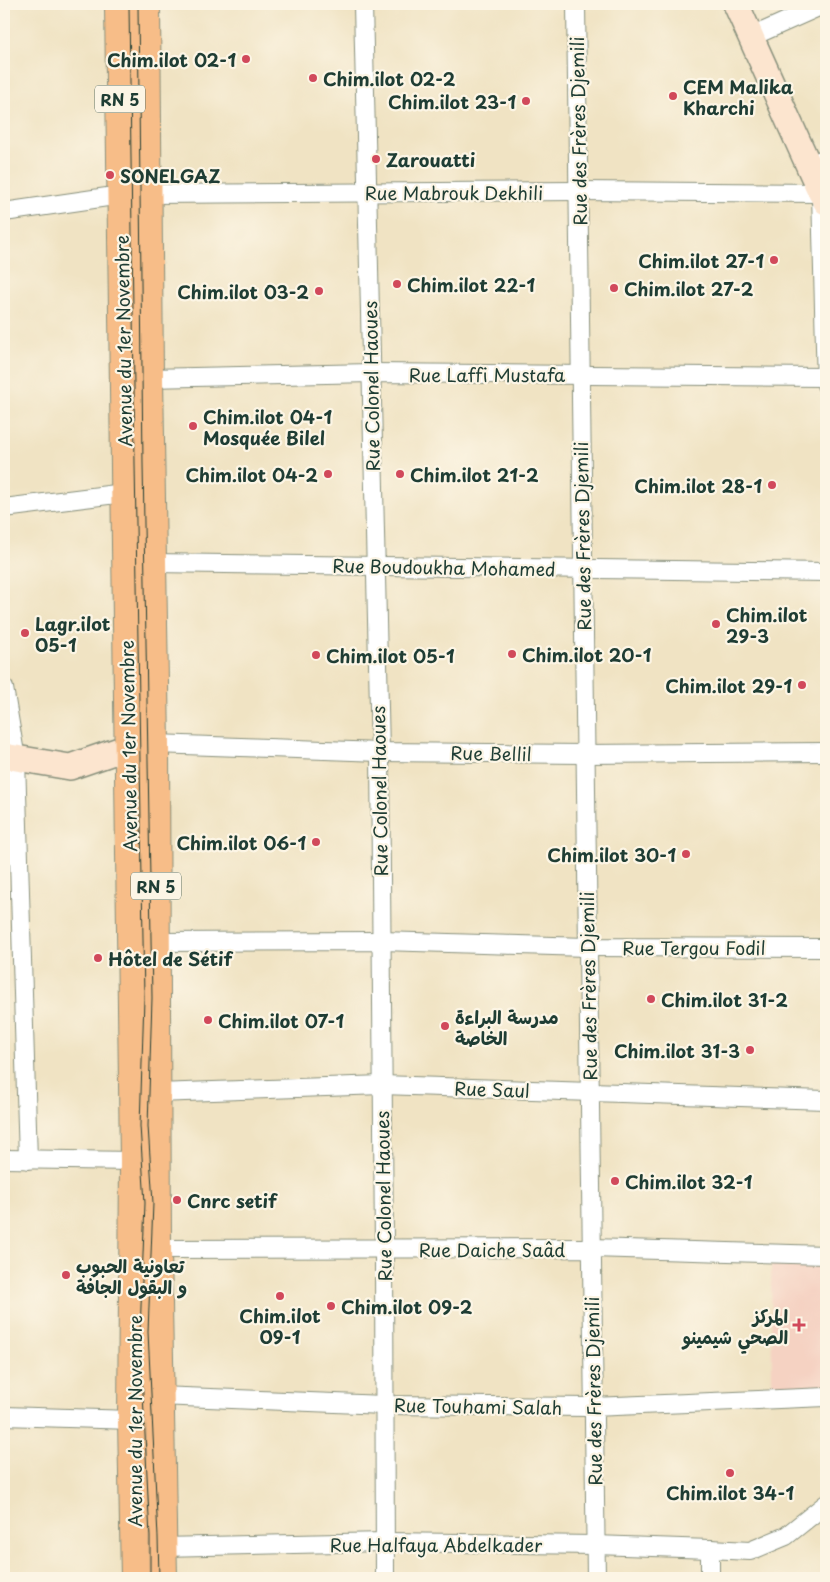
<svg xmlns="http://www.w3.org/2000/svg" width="830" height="1582" viewBox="0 0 830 1582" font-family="'Playpen Sans','Playpen Sans Arabic',sans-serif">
	<rect width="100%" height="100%" fill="#fcf5e5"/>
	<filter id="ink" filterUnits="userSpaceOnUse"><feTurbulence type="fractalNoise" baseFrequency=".02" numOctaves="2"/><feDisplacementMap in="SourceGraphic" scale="10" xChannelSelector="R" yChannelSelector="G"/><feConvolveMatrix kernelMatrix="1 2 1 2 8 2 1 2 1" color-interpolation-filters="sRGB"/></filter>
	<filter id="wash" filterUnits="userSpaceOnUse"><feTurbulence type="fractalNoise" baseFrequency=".0096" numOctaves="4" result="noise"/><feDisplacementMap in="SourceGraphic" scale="20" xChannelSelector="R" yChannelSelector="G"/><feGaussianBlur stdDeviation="1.12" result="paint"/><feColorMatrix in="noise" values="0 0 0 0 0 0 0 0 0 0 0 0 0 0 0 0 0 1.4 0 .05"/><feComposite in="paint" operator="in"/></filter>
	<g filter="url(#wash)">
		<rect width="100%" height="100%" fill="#f0e3c3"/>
		<path fill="#f5d2c2" d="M771 1259 826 1261V1390L772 1389Z"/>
	</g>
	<g filter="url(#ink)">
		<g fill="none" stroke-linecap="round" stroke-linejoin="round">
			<defs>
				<g id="street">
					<path d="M363 4 380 752 384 1249 385 1578"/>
					<path d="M576 4 596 1578"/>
					<path d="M751 37 825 4"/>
					<path d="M808 166 826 158"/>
					<path d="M4 212 121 195 148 194 578 191 821 193 826 385"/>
					<path d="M149 378 371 373 826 377"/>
					<path d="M4 508 124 493"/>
					<path d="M152 563 826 572"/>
					<path d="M4 688 16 759 28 1160"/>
					<path d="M155 744 380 752 584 754 826 752"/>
					<path d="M156 942 381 941 587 947 826 948"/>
					<path d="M157 1093 382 1085 826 1100"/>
					<path d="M4 1159 134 1161"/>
					<path d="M157 1249 591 1248 826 1255"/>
					<path d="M159 1396 384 1405 593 1407 826 1397"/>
					<path d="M4 1416 132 1420"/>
					<path d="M162 1547 385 1542 595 1545 710 1549"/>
					<path d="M710 1578V1549L750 1551 786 1536 826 1504"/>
				</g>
				<g id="secondary">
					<path d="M736 4 821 193 826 202"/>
					<path d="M4 756 70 767 128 747"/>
				</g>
				<g id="primary">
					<path d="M119 4 134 1161 132 1420 135 1578"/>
					<path d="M146 4 149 378 155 744 157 1249 163 1578"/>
				</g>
			</defs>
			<use href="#street" stroke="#88907c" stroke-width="20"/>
			<use href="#secondary" stroke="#88907c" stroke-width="28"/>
			<use href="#primary" stroke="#88907c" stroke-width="30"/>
			<use href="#street" stroke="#fff" stroke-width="18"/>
			<use href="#secondary" stroke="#fce5cf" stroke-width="25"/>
			<use href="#primary" stroke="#f7bd88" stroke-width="28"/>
			<g stroke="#1f3d34" stroke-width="1">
				<path d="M129 4 135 464 144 998 140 1126 145 1203 140 1332 150 1537V1578"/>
				<path d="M138 4 143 464 152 998 148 1126 153 1203 148 1332 158 1537 159 1578"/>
			</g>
		</g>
	</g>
	<g fill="#d1495b" stroke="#fcf5e5" stroke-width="2">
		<circle cx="246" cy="59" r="5"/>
		<circle cx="313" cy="78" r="5"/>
		<circle cx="673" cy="96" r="5"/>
		<circle cx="526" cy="101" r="5"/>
		<circle cx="376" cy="159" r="5"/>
		<circle cx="110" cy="175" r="5"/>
		<circle cx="774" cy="260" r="5"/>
		<circle cx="397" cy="284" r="5"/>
		<circle cx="614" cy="288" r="5"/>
		<circle cx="319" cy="291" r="5"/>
		<circle cx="193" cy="426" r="5"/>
		<circle cx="328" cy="474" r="5"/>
		<circle cx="400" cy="474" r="5"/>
		<circle cx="772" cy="485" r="5"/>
		<circle cx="716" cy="624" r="5"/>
		<circle cx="25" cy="633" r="5"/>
		<circle cx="512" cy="654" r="5"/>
		<circle cx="316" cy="655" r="5"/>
		<circle cx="802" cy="685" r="5"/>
		<circle cx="316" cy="842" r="5"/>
		<circle cx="686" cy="854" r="5"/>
		<circle cx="98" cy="958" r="5"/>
		<circle cx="651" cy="999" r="5"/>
		<circle cx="208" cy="1020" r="5"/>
		<circle cx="445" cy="1026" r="5"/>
		<circle cx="750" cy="1050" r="5"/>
		<circle cx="615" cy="1181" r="5"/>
		<circle cx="177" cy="1200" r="5"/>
		<circle cx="66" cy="1275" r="5"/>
		<circle cx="280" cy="1296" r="5"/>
		<circle cx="331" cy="1306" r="5"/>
		<path d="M796.5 1317.5h5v5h5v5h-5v5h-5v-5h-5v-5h5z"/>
		<circle cx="730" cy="1473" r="5"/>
	</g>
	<g text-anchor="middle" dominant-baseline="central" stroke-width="4.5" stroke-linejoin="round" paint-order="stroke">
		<g fill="#fcf5e5" stroke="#617469" stroke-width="1">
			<rect x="95" y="85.5" width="50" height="27" rx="4"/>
			<rect x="131" y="872.5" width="50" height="27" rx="4"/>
		</g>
		<g font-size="16" font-weight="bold" fill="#1f3d34">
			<text x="120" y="99">RN 5</text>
			<text x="156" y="886">RN 5</text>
		</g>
		<g font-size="18" font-weight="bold" fill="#1f3d34" stroke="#fcf5e5" text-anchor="start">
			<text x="236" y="59" text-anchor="end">Chim.ilot 02-1</text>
			<text x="323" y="78">Chim.ilot 02-2</text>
			<text x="683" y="86">CEM Malika<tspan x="683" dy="21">Kharchi</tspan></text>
			<text x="516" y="101" text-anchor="end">Chim.ilot 23-1</text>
			<text x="386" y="159">Zarouatti</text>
			<text x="120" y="175">SONELGAZ</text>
			<text x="764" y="260" text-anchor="end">Chim.ilot 27-1</text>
			<text x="407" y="284">Chim.ilot 22-1</text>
			<text x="624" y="288">Chim.ilot 27-2</text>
			<text x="309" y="291" text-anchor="end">Chim.ilot 03-2</text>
			<text x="203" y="416">Chim.ilot 04-1<tspan x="203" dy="21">Mosquée Bilel</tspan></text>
			<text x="318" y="474" text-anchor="end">Chim.ilot 04-2</text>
			<text x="410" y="474">Chim.ilot 21-2</text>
			<text x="762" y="485" text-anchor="end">Chim.ilot 28-1</text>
			<text x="726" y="614">Chim.ilot<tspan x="726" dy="21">29-3</tspan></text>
			<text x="35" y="623">Lagr.ilot<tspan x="35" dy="21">05-1</tspan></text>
			<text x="522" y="654">Chim.ilot 20-1</text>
			<text x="326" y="655">Chim.ilot 05-1</text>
			<text x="792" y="685" text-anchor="end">Chim.ilot 29-1</text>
			<text x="306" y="842" text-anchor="end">Chim.ilot 06-1</text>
			<text x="676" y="854" text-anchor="end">Chim.ilot 30-1</text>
			<text x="108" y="958">Hôtel de Sétif</text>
			<text x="661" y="999">Chim.ilot 31-2</text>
			<text x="455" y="1016">مدرسة البراءة<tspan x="455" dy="21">الخاصة</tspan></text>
			<text x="218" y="1020">Chim.ilot 07-1</text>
			<text x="740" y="1050" text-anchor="end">Chim.ilot 31-3</text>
			<text x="625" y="1181">Chim.ilot 32-1</text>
			<text x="187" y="1200">Cnrc setif</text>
			<text x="76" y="1265">تعاونية الحبوب<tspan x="76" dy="21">و البقول الجافة</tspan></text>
			<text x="341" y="1306">Chim.ilot 09-2</text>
			<text x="280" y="1315" text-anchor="middle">Chim.ilot<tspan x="280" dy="21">09-1</tspan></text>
			<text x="788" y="1315" text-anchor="end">المركز<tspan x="788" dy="21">الصحي شيمينو</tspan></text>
			<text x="730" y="1492" text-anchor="middle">Chim.ilot 34-1</text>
		</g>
		<g font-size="18" fill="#1f3d34" stroke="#fcf5e5">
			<text transform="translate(578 131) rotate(-91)">Rue des Frères Djemili</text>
			<text x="454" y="192">Rue Mabrouk Dekhili</text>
			<text transform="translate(123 341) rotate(-91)">Avenue du 1er Novembre</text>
			<text x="487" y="374">Rue Laffi Mustafa</text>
			<text transform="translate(371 386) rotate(-91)">Rue Colonel Haoues</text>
			<text transform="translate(582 536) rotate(-91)">Rue des Frères Djemili</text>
			<text transform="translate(444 567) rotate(1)">Rue Boudoukha Mohamed</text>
			<text transform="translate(128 746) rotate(-91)">Avenue du 1er Novembre</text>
			<text transform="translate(491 753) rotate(1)">Rue Bellil</text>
			<text transform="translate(379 791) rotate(-91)">Rue Colonel Haoues</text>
			<text x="694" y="947">Rue Tergou Fodil</text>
			<text transform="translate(588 986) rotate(-91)">Rue des Frères Djemili</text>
			<text transform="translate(492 1089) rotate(2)">Rue Saul</text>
			<text transform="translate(383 1196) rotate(-91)">Rue Colonel Haoues</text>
			<text x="492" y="1249">Rue Daiche Saâd</text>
			<text transform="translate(593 1391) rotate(-91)">Rue des Frères Djemili</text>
			<text transform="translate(478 1406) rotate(1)">Rue Touhami Salah</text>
			<text transform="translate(134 1421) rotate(-90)">Avenue du 1er Novembre</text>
			<text x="436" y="1544">Rue Halfaya Abdelkader</text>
		</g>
	</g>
	<rect width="830" height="1582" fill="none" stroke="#fcf5e5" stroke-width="20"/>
</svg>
